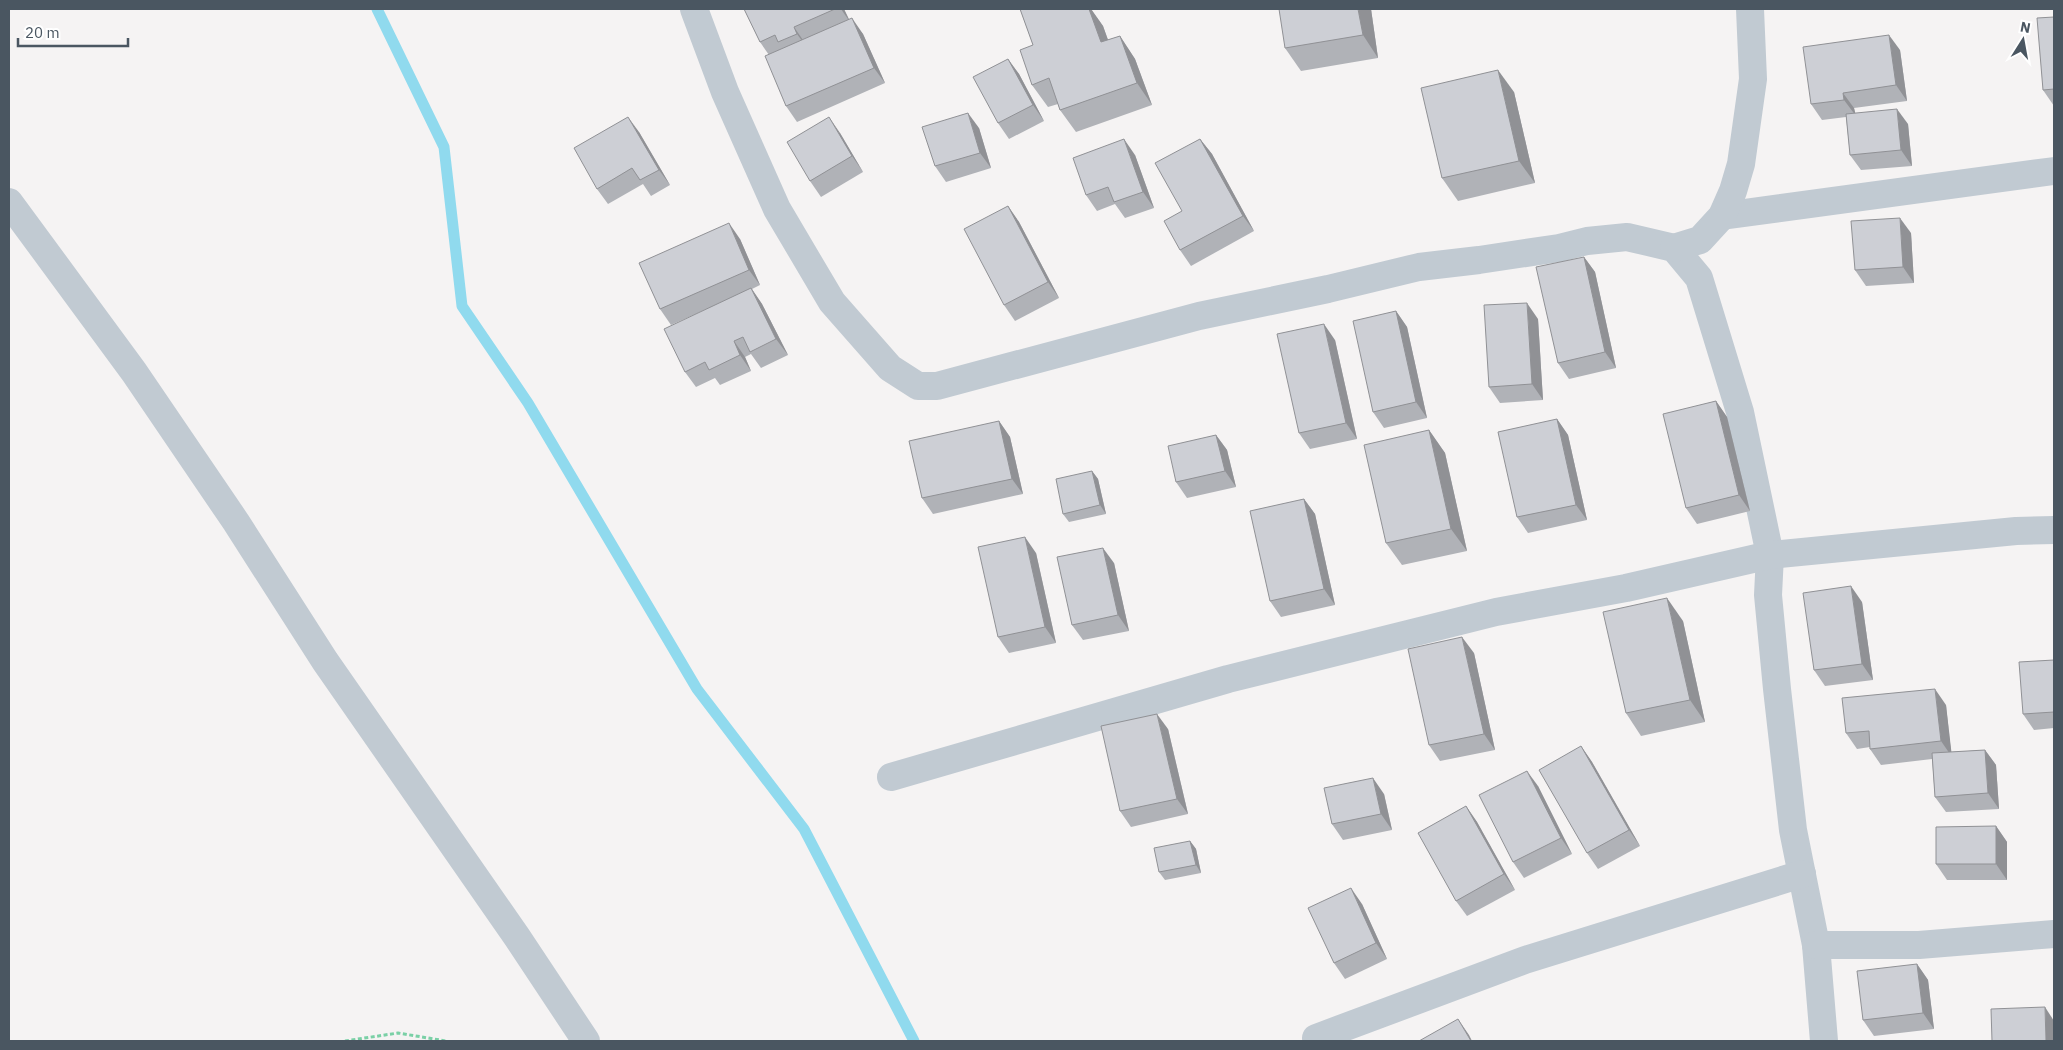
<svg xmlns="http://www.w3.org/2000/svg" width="2063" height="1050" viewBox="0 0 2063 1050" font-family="'IBM Plex Sans',sans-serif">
	<rect width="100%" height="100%" fill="#f5f3f3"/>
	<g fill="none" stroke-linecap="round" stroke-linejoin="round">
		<path stroke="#90daee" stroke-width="11" d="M377 9 444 147 462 306 528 403 697 689 804 829 914 1041"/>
		<path stroke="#7ad0a6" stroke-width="3" stroke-dasharray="4 2.5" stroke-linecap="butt" d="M345 1041 398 1033 446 1041"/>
		<g stroke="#c1cad2" stroke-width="28">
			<path d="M694 9 725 92 777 209 832 302 890 368 918 386H937L1199 316 1328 289 1419 267 1479 260 1559 248 1587 241 1627 237 1674 248 1699 278 1740 412 1770 555 1768 595 1777 689 1793 830 1816 945 1824 1041"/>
			<path d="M9 202 134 372 236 522 325 661 517 937 586 1041"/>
			<path d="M1722 216 2054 171"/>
			<path d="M1674 248 1700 240 1722 216 1733 191 1741 164 1753 79 1750 9"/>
			<path d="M891 777 1228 679 1496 612 1626 588 1770 555 2016 531 2054 530"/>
			<path d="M1816 945H1919L2054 934"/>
			<path d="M1316 1038 1525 960 1802 874"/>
		</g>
	</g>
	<g fill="#b0b2b7">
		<path d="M744 9H844L849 19 863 34 885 83 797 122 786 106 769 55 760 42Z"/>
		<path d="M1020 9H1091L1103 26 1108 40 1120 36 1135 59 1152 105 1076 132 1060 110 1058 104 1048 107 1032 85 1033 45Z"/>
		<path d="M1371 9 1378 58 1301 71 1285 48Z"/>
		<path d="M2054 17V106L2043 90Z"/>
		<path d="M1900 50 1907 101 1854 108 1855 113 1908 124 1912 166 1861 170 1850 155 1846 117 1822 120 1811 104Z"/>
		<path d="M1008 59 1019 74 1044 121 1009 139 998 123Z"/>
		<path d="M1514 92 1535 183 1458 201 1442 178Z"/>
		<path d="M979 128 991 168 946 182 935 166Z"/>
		<path d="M639 132 670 185 651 196 643 184 608 204 597 189Z"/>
		<path d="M840 133 863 172 821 197 810 181Z"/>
		<path d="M1200 139 1212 154 1254 231 1191 266 1180 250 1182 211Z"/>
		<path d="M1135 155 1154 208 1125 218 1115 204 1097 211 1086 195Z"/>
		<path d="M1008 206 1019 222 1059 298 1015 321 1004 305Z"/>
		<path d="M1911 233 1914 283 1866 286 1855 270Z"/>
		<path d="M740 239 760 285 752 289 762 304 788 355 761 368 751 354 745 357 751 371 720 385 715 378 696 387 685 372 709 308 671 325 660 309Z"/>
		<path d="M1584 257 1595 272 1616 368 1569 379 1558 363Z"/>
		<path d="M1396 311 1407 327 1427 418 1384 428 1373 412Z"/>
		<path d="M1538 319 1543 400 1500 403 1489 387Z"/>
		<path d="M1335 340 1357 439 1310 449 1299 433Z"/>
		<path d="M1716 401 1727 417 1750 511 1697 524 1686 508Z"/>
		<path d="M1557 419 1568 435 1587 520 1528 533 1517 517Z"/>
		<path d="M999 421 1010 437 1023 494 933 514 922 498Z"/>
		<path d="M1429 430 1445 453 1467 551 1402 565 1386 543Z"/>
		<path d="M1216 435 1227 450 1236 487 1187 498 1176 482Z"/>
		<path d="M1092 471 1098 479 1106 514 1069 522 1063 514Z"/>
		<path d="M1304 499 1315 514 1335 605 1281 617 1270 601Z"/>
		<path d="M1036 553 1056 643 1009 653 998 637Z"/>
		<path d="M1114 563 1129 631 1083 640 1072 625Z"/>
		<path d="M1862 602 1873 680 1825 686 1814 670Z"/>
		<path d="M1683 621 1705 722 1641 736 1626 713Z"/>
		<path d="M1474 653 1495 750 1440 761 1429 745Z"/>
		<path d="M2054 660V728L2034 730 2023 714Z"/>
		<path d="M1946 705 1951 752 1985 750 1996 765 1999 809 1946 812 1935 797 1932 759 1881 765 1870 749V747L1857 749 1846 733Z"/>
		<path d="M1168 729 1188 814 1131 827 1120 811Z"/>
		<path d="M1581 746 1592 762 1640 846 1598 869 1587 853Z"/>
		<path d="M1538 786 1572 854 1524 878 1513 862Z"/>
		<path d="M1384 794 1392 830 1343 840 1332 824Z"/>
		<path d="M1466 806 1477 822 1515 890 1467 916 1456 901Z"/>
		<path d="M1996 826 2007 842V880H1947L1936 864Z"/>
		<path d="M1190 841 1196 849 1201 873 1165 880 1159 872Z"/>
		<path d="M1362 904 1387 959 1345 979 1334 963Z"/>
		<path d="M1917 964 1928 980 1934 1029 1874 1036 1863 1020Z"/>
	</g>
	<g fill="#909195">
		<path d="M841 9H844L850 22Z"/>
		<path d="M1089 9H1091L1103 26 1117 65 1101 42Z"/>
		<path d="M1358 9H1371L1378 58 1363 35Z"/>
		<path d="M852 18 863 34 885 83 874 68Z"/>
		<path d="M794 27 805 43 808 49 797 34Z"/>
		<path d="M1889 35 1900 50 1907 101 1896 85Z"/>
		<path d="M1120 36 1135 59 1152 105 1137 83Z"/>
		<path d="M1008 59 1019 74 1044 121 1033 105Z"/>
		<path d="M1498 70 1514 92 1535 183 1519 161Z"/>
		<path d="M1843 93 1854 108 1856 116 1844 100Z"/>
		<path d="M1897 109 1908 124 1912 166 1901 150Z"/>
		<path d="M968 113 979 128 991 168 980 153Z"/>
		<path d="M628 117 639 132 670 185 659 170Z"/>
		<path d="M829 117 840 133 863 172 852 156Z"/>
		<path d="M1124 139 1135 155 1154 208 1143 192Z"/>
		<path d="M1200 139 1212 154 1254 231 1243 216Z"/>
		<path d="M1008 206 1019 222 1059 298 1048 282Z"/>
		<path d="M1900 218 1911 233 1914 283 1903 267Z"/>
		<path d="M729 223 740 239 760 285 749 270Z"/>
		<path d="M1584 257 1595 272 1616 368 1605 352Z"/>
		<path d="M751 288 762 304 788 355 776 339Z"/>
		<path d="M1527 303 1538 319 1543 400 1532 384Z"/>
		<path d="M1396 311 1407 327 1427 418 1416 402Z"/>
		<path d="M1324 324 1335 340 1357 439 1346 423Z"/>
		<path d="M734 341 745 357 751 371 740 355Z"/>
		<path d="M1716 401 1727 417 1750 511 1739 495Z"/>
		<path d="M1557 419 1568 435 1587 520 1576 505Z"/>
		<path d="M999 421 1010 437 1023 494 1012 479Z"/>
		<path d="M1429 430 1445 453 1467 551 1451 529Z"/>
		<path d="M1216 435 1227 450 1236 487 1225 471Z"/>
		<path d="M1092 471 1098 479 1106 514 1100 505Z"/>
		<path d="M1304 499 1315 514 1335 605 1324 589Z"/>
		<path d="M1025 537 1036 553 1056 643 1045 627Z"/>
		<path d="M1103 548 1114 563 1129 631 1118 615Z"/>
		<path d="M1851 586 1862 602 1873 680 1862 664Z"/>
		<path d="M1667 598 1683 621 1705 722 1690 700Z"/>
		<path d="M1462 637 1474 653 1495 750 1484 734Z"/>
		<path d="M1935 689 1946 705 1952 757 1941 741Z"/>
		<path d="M1157 714 1168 729 1188 814 1177 799Z"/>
		<path d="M1581 746 1592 762 1640 846 1629 830Z"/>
		<path d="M1985 750 1996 765 1999 809 1988 793Z"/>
		<path d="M1527 771 1538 786 1572 854 1561 838Z"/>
		<path d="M1373 778 1384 794 1392 830 1381 814Z"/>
		<path d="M1466 806 1477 822 1515 890 1504 874Z"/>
		<path d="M1996 826 2007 842V880L1996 864Z"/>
		<path d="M1190 841 1196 849 1201 873 1196 865Z"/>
		<path d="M1351 888 1362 904 1387 959 1376 943Z"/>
		<path d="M1917 964 1928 980 1934 1029 1923 1013Z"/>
		<path d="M2045 1007 2054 1021V1041H2046Z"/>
		<path d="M1458 1019 1469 1035 1472 1041H1471Z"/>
	</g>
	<g fill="#cdcfd5" stroke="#909195">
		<path d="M744 9H835L794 27 797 34 778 42 775 35 760 42Z"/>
		<path d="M1020 9H1089L1101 42 1120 36 1137 83 1060 110 1049 78 1032 85 1020 50 1033 45Z"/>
		<path d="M1279 9H1358L1363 35 1285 48Z"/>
		<path d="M2054 17V89L2043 90 2037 18Z"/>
		<path d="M852 18 874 68 786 106 765 56Z"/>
		<path d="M1889 35 1896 85 1843 93 1844 100 1811 104 1803 47Z"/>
		<path d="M1008 59 1033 105 998 123 973 77Z"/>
		<path d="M1498 70 1519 161 1442 178 1421 88Z"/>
		<path d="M1897 109 1901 150 1850 155 1846 114Z"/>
		<path d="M968 113 980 153 935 166 922 127Z"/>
		<path d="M628 117 659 170 640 180 632 168 597 189 574 148Z"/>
		<path d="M829 117 852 156 810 181 787 142Z"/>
		<path d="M1124 139 1143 192 1114 202 1108 187 1086 195 1073 158Z"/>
		<path d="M1200 139 1243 216 1180 250 1164 221 1182 211 1155 163Z"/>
		<path d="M1008 206 1048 282 1004 305 964 229Z"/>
		<path d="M1900 218 1903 267 1855 270 1851 221Z"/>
		<path d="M729 223 749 270 660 309 639 263Z"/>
		<path d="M1584 257 1605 352 1558 363 1536 267Z"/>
		<path d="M751 288 776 339 750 352 743 337 734 341 740 355 709 370 705 362 685 372 664 329Z"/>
		<path d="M1527 303 1532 384 1489 387 1484 305Z"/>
		<path d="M1396 311 1416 402 1373 412 1353 321Z"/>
		<path d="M1324 324 1346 423 1299 433 1277 334Z"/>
		<path d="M1716 401 1739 495 1686 508 1663 414Z"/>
		<path d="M1557 419 1576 505 1517 517 1498 432Z"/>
		<path d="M999 421 1012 479 922 498 909 441Z"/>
		<path d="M1429 430 1451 529 1386 543 1364 445Z"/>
		<path d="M1216 435 1225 471 1176 482 1168 446Z"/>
		<path d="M1092 471 1100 505 1063 514 1056 479Z"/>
		<path d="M1304 499 1324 589 1270 601 1250 511Z"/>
		<path d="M1025 537 1045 627 998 637 978 547Z"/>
		<path d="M1103 548 1118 615 1072 625 1057 557Z"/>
		<path d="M1851 586 1862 664 1814 670 1803 593Z"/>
		<path d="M1667 598 1690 700 1626 713 1603 612Z"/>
		<path d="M1462 637 1484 734 1429 745 1408 649Z"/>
		<path d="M2054 660V712L2023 714 2019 662Z"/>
		<path d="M1935 689 1941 741 1870 749 1869 731 1846 733 1842 698Z"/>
		<path d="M1157 714 1177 799 1120 811 1101 726Z"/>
		<path d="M1581 746 1629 830 1587 853 1539 770Z"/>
		<path d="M1985 750 1988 793 1935 797 1932 753Z"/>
		<path d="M1527 771 1561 838 1513 862 1479 795Z"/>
		<path d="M1373 778 1381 814 1332 824 1324 788Z"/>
		<path d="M1466 806 1504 874 1456 901 1418 833Z"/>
		<path d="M1996 826V864H1936V827Z"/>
		<path d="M1190 841 1196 865 1159 872 1154 848Z"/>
		<path d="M1351 888 1376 943 1334 963 1308 908Z"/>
		<path d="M1917 964 1923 1013 1863 1020 1857 971Z"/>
		<path d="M2045 1007 2046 1041H1992L1991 1009Z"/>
		<path d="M1458 1019 1471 1041H1419Z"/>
	</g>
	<rect width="2063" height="1050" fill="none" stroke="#4a5661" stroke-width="20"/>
	<g transform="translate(2023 40) rotate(11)" stroke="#ffffff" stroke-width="4" paint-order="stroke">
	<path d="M0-4L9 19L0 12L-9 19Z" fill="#4a5661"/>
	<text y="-8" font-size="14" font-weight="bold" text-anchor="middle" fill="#4a5661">N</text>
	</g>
	<path d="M18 38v8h110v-8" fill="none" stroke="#4a5661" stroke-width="2.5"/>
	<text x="25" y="38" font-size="15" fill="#4a5661" stroke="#ffffff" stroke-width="4" paint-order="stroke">20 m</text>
</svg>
